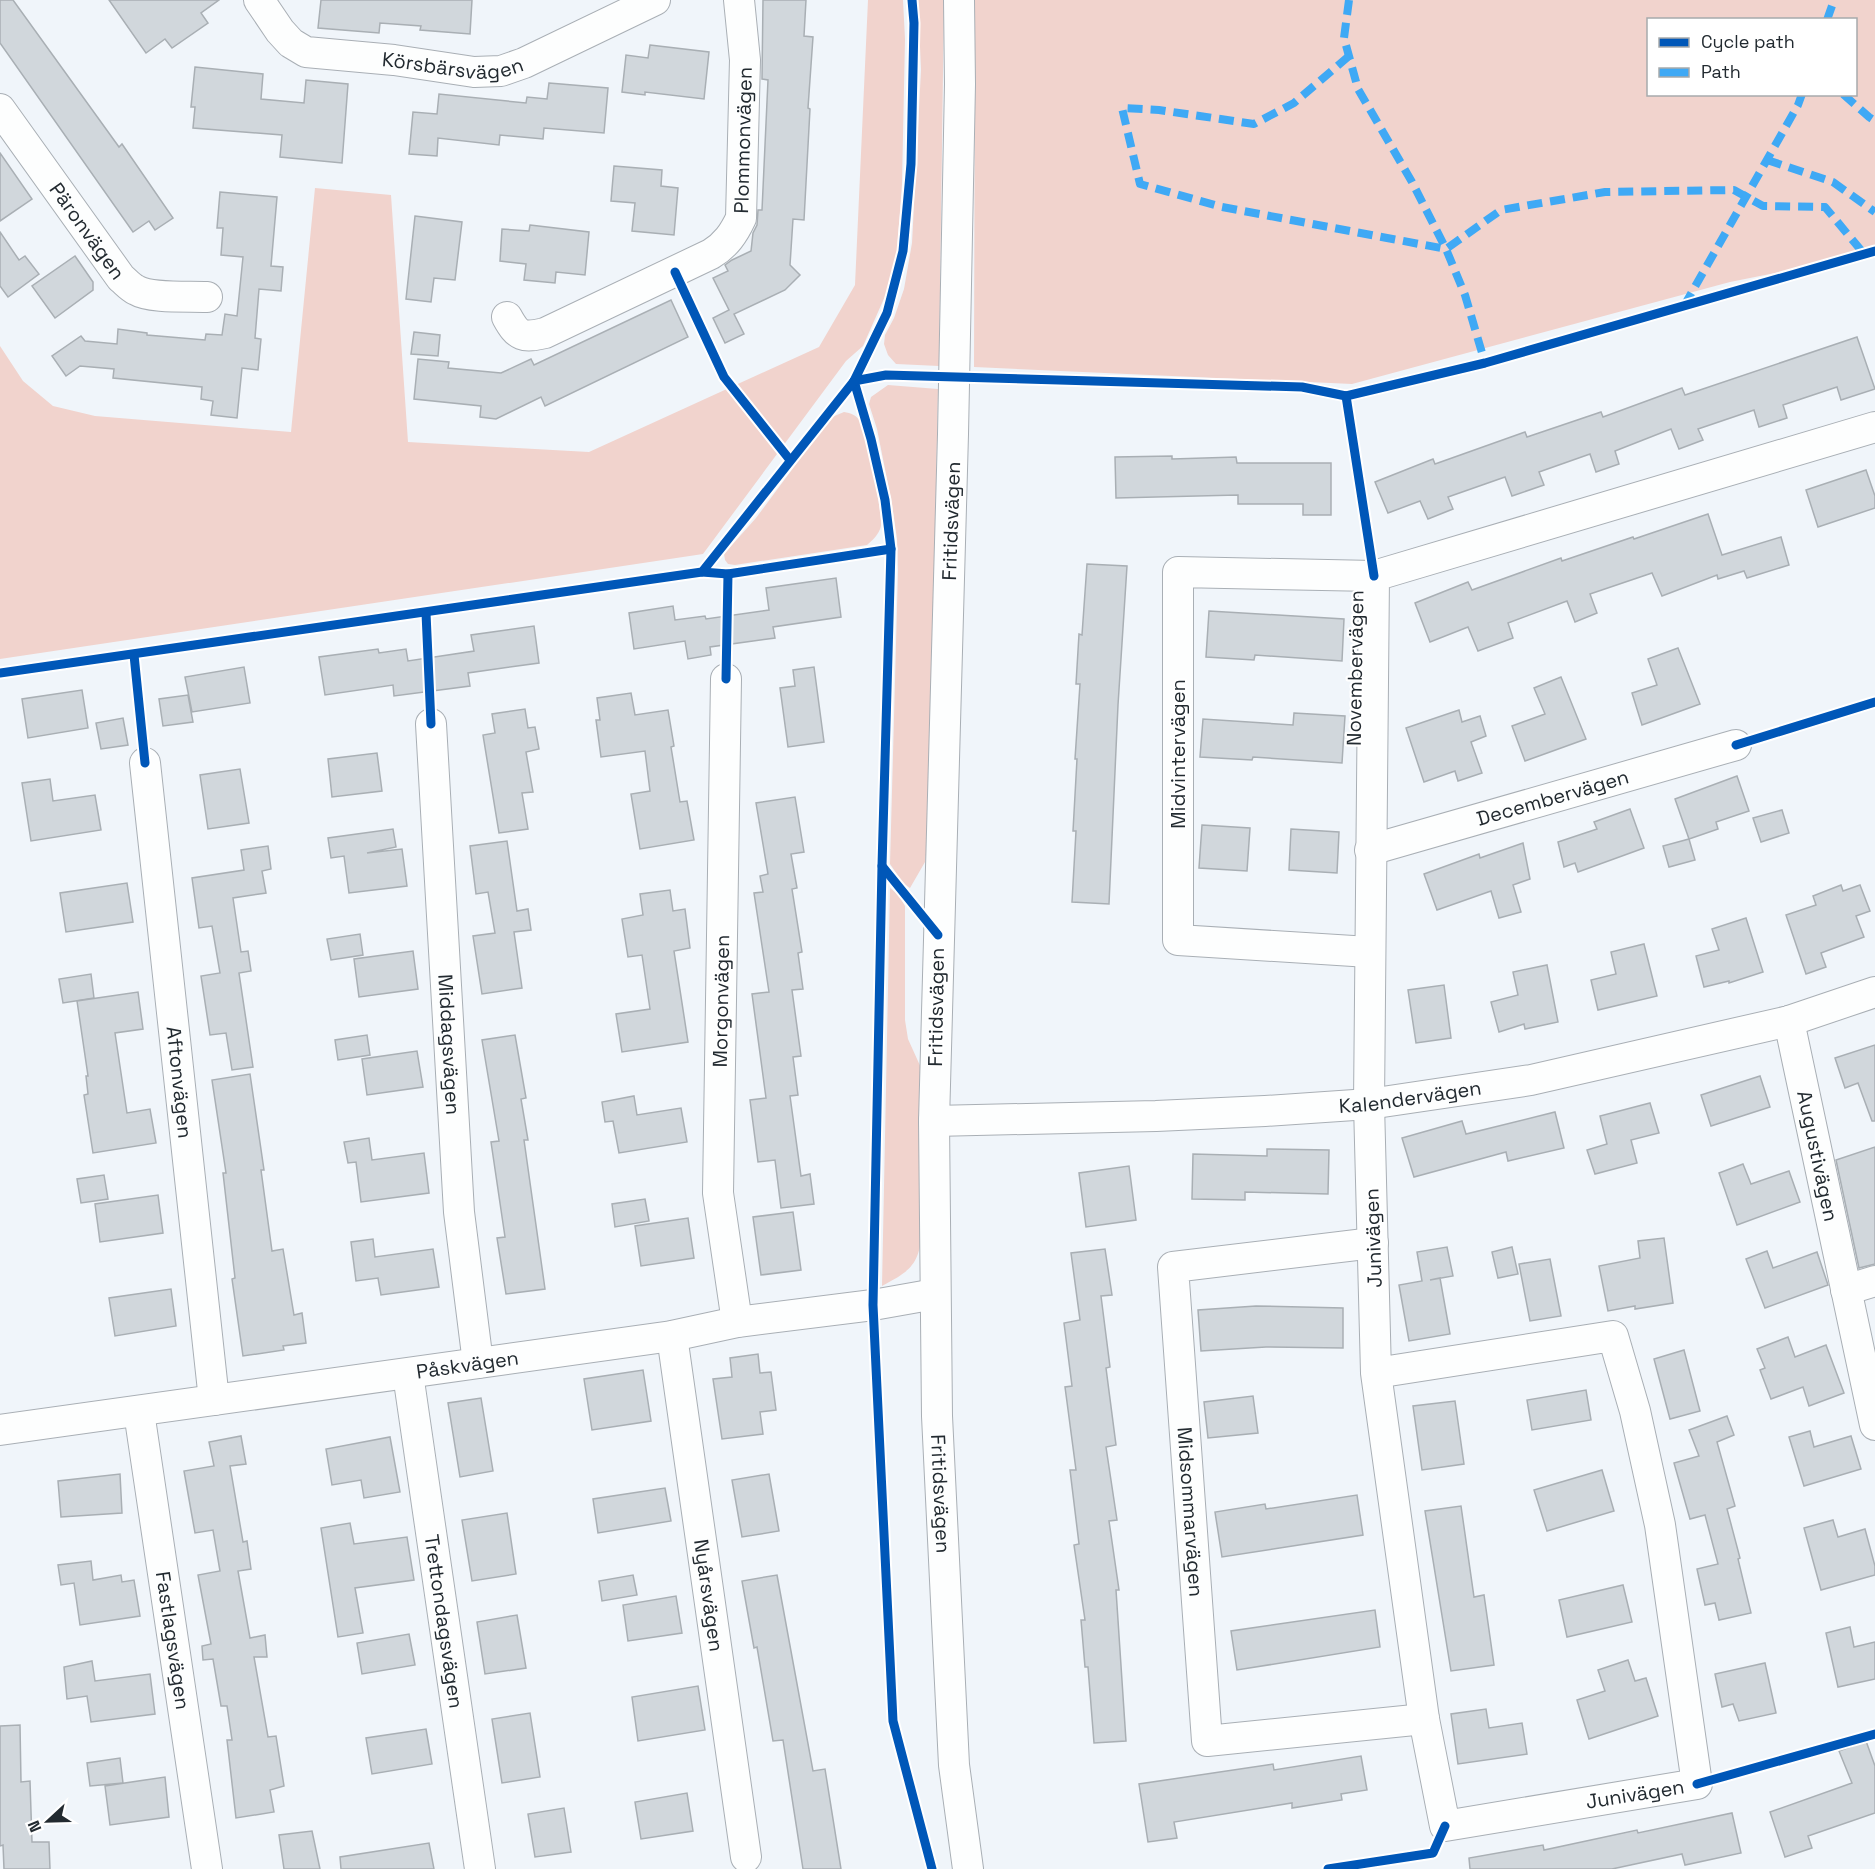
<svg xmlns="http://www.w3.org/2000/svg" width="1875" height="1869" viewBox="0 0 1875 1869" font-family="'Space Grotesk',sans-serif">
	<rect width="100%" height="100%" fill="#f0f5fa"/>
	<g fill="#f1d3cd" fill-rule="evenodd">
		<path d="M868 0H903L905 39 902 184 897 251 886 294 863 346 846 361 703 554 0 659V346L23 381 53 406 95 416 291 432 315 188 391 195 408 442 589 452 819 347 855 285Z"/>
		<path d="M918 0H944L939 366 896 364 888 355 884 344 885 335 894 318 904 289 912 243 921 70Z"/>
		<path d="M975 0H1875V251L1865 255 1730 282 1352 384 974 367ZM1648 20H1856V94H1648Z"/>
		<path d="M888 385 938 389 929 832 925 862 910 888 903 883 890 864 898 570 897 539 892 504 877 429 869 404 871 397Z"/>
		<path d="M844 412C851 413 856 415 860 421 866 432 883 515 881 526 879 534 873 540 867 545L735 565 728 564 725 560 724 554 756 518 822 429 832 417Z"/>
		<path d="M890 888 898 894 905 906V1020L908 1039 922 1070 923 1231C918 1265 912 1270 882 1286Z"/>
	</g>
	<g fill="#d1d7dc" stroke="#a9afb4" stroke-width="1.5">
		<path d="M0 0H13L119 147 122 144 173 218 155 230 149 221 133 232 0 43Z"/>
		<path d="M109 0H219L201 13 208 23 172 48 165 39 146 53Z"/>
		<path d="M321 0H472L470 34 420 30 421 26 380 23 379 33 318 28Z"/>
		<path d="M763 0H806L804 36 813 37 808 108 810 109 804 220 793 219 790 265 800 275 785 290 734 314 744 334 725 343 713 318 729 310 713 278 728 271 725 265 732 260 751 251 753 233 757 225 758 210H762L768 80 762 79Z"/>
		<path d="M650 45 709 52 704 99 645 92V95L622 92 626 55 648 58Z"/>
		<path d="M195 67 263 74 261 99 304 103 306 80 348 84 342 163 280 157 282 135 193 128 195 107H191Z"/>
		<path d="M549 83 608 88 604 133 544 128 543 139 500 135 499 145 438 138 437 156 409 154 413 112 437 114 439 94 526 103 527 97 547 99Z"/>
		<path d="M0 153 32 199 0 221Z"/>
		<path d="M614 166 662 170 661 186 678 188 674 235 632 231 635 203 611 201Z"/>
		<path d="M220 192 277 197 271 266 283 267 281 291 259 289 255 338 261 339 258 370 242 368 237 418 211 415 213 401 201 399 202 387 113 378 114 369 80 366 66 376 52 356 81 336 85 341 117 344 118 329 147 333V335L205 340 206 334 222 335 225 314 237 316 243 257 221 255 223 228H217Z"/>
		<path d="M415 216 462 222 455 280 434 278 431 302 406 299Z"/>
		<path d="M530 225 589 232 585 275 556 272 555 283 524 280 526 264 500 261 502 229 529 231Z"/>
		<path d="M0 232 19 260 25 256 39 274 8 297 0 286Z"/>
		<path d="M75 256 93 282V290L55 318 32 286Z"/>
		<path d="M671 300 688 337 545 406 541 397 496 419 480 417 481 406 414 399 418 359 449 362 448 368 501 373 531 359 534 365Z"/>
		<path d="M414 332 440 335 438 356 411 354Z"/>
		<path d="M1857 337 1875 389 1841 400 1837 387 1783 405 1787 418 1759 427 1754 410 1698 429 1703 440 1679 449 1671 429 1615 451 1619 464 1596 472 1590 454 1539 472 1544 485 1512 496 1505 477 1448 497 1453 509 1428 519 1420 501 1388 513 1375 482 1433 459 1435 464 1525 432 1527 437 1601 412 1603 417 1682 388 1685 395Z"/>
		<path d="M1172 456V459L1236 457 1237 463H1331V515H1303V504H1238V495L1116 498 1115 457Z"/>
		<path d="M1866 470 1875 496V508L1818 527 1806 490Z"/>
		<path d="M1708 514 1722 555 1781 537 1789 565 1747 578 1744 571 1718 579 1717 575 1662 596 1652 573 1590 594 1597 613 1575 622 1567 601 1508 623 1513 638 1478 651 1468 627 1430 642 1415 603 1468 582 1472 590 1561 558 1562 561 1633 537 1634 539Z"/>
		<path d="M1087 564 1127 566 1118 705 1109 904 1072 902 1076 831H1073L1077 759H1075L1080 684H1076L1079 634 1082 635Z"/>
		<path d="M836 578 841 617 773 627 775 638 710 647 711 655 688 659 685 641 634 649 629 613 673 606 675 620 705 616 706 619 769 610 766 588Z"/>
		<path d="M1209 611 1344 619 1342 661 1255 655 1254 660 1206 657Z"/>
		<path d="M534 626 539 663 468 673 470 686 394 696 393 685 325 695 319 657 378 649 379 653 406 649 408 661 474 651 471 635Z"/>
		<path d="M1678 648 1700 704 1642 725 1632 693 1657 685 1648 659Z"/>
		<path d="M244 667 250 703 192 712 185 677Z"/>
		<path d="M814 667 824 742 788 747 780 688 795 686 793 670Z"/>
		<path d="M1561 677 1586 739 1525 761 1512 726 1545 714 1534 688Z"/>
		<path d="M82 690 88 728 28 738 22 699Z"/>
		<path d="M631 693 635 715 668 710 674 746 671 747 680 802 687 801 694 840 640 849 631 794 650 791 645 751 601 757 596 720H600L597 698Z"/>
		<path d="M188 695 193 722 163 726 159 699Z"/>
		<path d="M525 709 528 728 535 727 539 749 526 752 533 792 522 793 528 829 499 833 483 735 495 733 492 714Z"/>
		<path d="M1459 710 1462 722 1480 716 1486 736 1471 742 1482 773 1458 781 1455 771 1424 782 1406 728Z"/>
		<path d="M1294 713 1345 716 1342 763 1253 757 1252 760 1200 757 1203 719 1293 725Z"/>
		<path d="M123 718 128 745 101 749 96 723Z"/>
		<path d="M377 753 382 791 332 797 328 759Z"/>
		<path d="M240 769 249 823 208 829 200 775Z"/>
		<path d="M1737 776 1749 811 1716 822 1718 829 1689 839 1675 799Z"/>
		<path d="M50 779 53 801 95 795 101 830 31 841 22 783Z"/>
		<path d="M795 797 804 852 791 854 797 888 792 889 802 952 798 953 803 989 792 990 801 1056 793 1057 798 1095 790 1096 801 1176 810 1174 814 1204 781 1208 775 1160 758 1162 750 1100 766 1098 752 994 769 992 754 893 763 892 760 876 768 874 756 803Z"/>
		<path d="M1630 809 1644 848 1578 872 1575 863 1564 867 1558 842 1597 829 1594 822Z"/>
		<path d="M1782 810 1789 833 1761 842 1753 818Z"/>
		<path d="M1202 825 1250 828 1247 871 1199 868Z"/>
		<path d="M393 829 396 847 367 853 402 849 407 886 349 893 344 856 331 858 328 838Z"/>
		<path d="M1291 829 1339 832 1337 873 1289 870Z"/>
		<path d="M1689 839 1695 860 1669 867 1663 846Z"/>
		<path d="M507 841 517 911 528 909 531 930 514 932 522 988 482 994 473 936 495 933 488 892 476 894 470 846Z"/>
		<path d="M1523 843 1530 879 1513 885 1521 912 1499 918 1491 891 1437 910 1424 874 1479 854 1480 858Z"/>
		<path d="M268 846 271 869 262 871 266 893 233 898 241 952 248 951 251 971 239 973 253 1067 232 1070 226 1033 210 1035 201 976 220 973 212 926 199 928 192 878 244 870 241 850Z"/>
		<path d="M127 883 133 922 66 932 60 893Z"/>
		<path d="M1841 885 1843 891 1860 885 1870 911 1856 916 1864 937 1821 953 1826 967 1806 974 1786 915 1816 905 1813 896Z"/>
		<path d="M670 890 673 911 685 909 690 948 674 951 688 1042 622 1052 616 1014 650 1009 642 955 628 957 622 919 643 915 640 894Z"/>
		<path d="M1746 918 1763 972 1729 983V981L1704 987 1696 956 1719 950 1712 929Z"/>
		<path d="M360 934 363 955 331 960 327 939Z"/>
		<path d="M1644 944 1657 996 1598 1010 1591 980 1616 974 1611 952Z"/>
		<path d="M413 951 418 989 359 997 354 959Z"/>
		<path d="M1547 965 1558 1022 1525 1029 1524 1024 1499 1032 1491 1002 1518 995 1513 972Z"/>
		<path d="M91 974 94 998 63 1003 59 979Z"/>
		<path d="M1444 985 1451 1038 1416 1043 1408 990Z"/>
		<path d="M138 992 143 1029 115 1033 127 1113 150 1109 156 1143 93 1153 84 1095 88 1094 86 1076H88L77 1001Z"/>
		<path d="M367 1035 370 1055 338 1060 335 1040Z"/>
		<path d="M515 1035 526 1098 521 1099 528 1140H524L545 1289 506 1294 497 1238 505 1237 491 1142 499 1141 482 1040Z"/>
		<path d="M1875 1045V1121H1872L1858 1083 1845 1088 1835 1058Z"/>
		<path d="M417 1051 423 1087 367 1095 362 1059Z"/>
		<path d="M250 1074 264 1170H261L272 1251 283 1249 294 1315 302 1313 306 1343 283 1346 284 1350 243 1356 232 1279 235 1278 223 1173H226L212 1080Z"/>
		<path d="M1760 1076 1770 1107 1711 1126 1701 1095Z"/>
		<path d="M634 1096 637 1115 681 1108 687 1142 619 1153 613 1121 605 1122 602 1102Z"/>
		<path d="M1650 1103 1659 1133 1631 1140 1637 1163 1595 1174 1587 1150 1607 1144 1600 1116Z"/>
		<path d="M1555 1112 1564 1148 1508 1161 1506 1152 1414 1177 1402 1138 1462 1121 1466 1134Z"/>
		<path d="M369 1138 372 1160 424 1153 429 1193 361 1202 356 1162 348 1163 344 1142Z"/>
		<path d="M1875 1147V1264L1859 1268 1836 1160Z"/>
		<path d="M1267 1149 1329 1150 1328 1194 1245 1192V1200L1192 1199 1193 1154 1267 1156Z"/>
		<path d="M1743 1164 1751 1184 1789 1171 1800 1202 1737 1225 1719 1173Z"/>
		<path d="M1129 1166 1136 1220 1086 1227 1079 1173Z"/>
		<path d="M104 1175 108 1199 81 1203 77 1179Z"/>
		<path d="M158 1195 163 1233 100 1242 95 1204Z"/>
		<path d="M645 1199 649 1221 615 1227 612 1204Z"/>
		<path d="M793 1212 801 1270 761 1275 753 1217Z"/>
		<path d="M688 1218 694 1258 641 1266 635 1226Z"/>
		<path d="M1664 1238 1673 1303 1635 1309V1306L1608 1311 1599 1266 1640 1258 1638 1241Z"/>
		<path d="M373 1239 375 1257 433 1249 439 1287 381 1295 378 1278 356 1281 351 1242Z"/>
		<path d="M1447 1247 1453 1276 1430 1280 1440 1278 1450 1334 1409 1341 1399 1285 1422 1281 1417 1252Z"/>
		<path d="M1512 1247 1518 1274 1498 1278 1492 1252Z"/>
		<path d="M1105 1249 1112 1295 1101 1296 1110 1367 1106 1368 1116 1445 1106 1447 1117 1520 1109 1521 1119 1590H1116L1126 1741 1094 1743 1088 1667H1085L1081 1620H1085L1074 1545 1079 1544 1070 1470H1076L1065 1387 1072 1386 1064 1323 1080 1320 1071 1253Z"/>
		<path d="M1767 1251 1773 1268 1817 1252 1828 1285 1765 1308 1746 1259Z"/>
		<path d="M1550 1259 1561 1316 1530 1321 1519 1264Z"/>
		<path d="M171 1289 176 1326 115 1336 109 1298Z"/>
		<path d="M1256 1306 1343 1308V1348L1266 1347 1201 1351 1198 1310Z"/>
		<path d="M1788 1337 1795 1357 1826 1345 1844 1393 1809 1406 1803 1387 1771 1399 1760 1370 1765 1368 1757 1349Z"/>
		<path d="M1684 1350 1700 1411 1670 1419 1654 1359Z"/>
		<path d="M758 1354 760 1373 771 1372 776 1410 760 1412 763 1434 722 1439 713 1379 732 1377 730 1358Z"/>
		<path d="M643 1370 651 1421 592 1430 584 1379Z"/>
		<path d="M1586 1390 1591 1420 1532 1430 1527 1400Z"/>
		<path d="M1253 1396 1258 1433 1208 1438 1204 1402Z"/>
		<path d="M481 1398 493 1471 460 1477 448 1403Z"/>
		<path d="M1455 1401 1464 1464 1422 1470 1413 1406Z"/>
		<path d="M1727 1416 1734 1435 1717 1442 1735 1506 1727 1509 1740 1558 1738 1559 1751 1613 1719 1620 1715 1603 1705 1605 1697 1569 1718 1564 1705 1515 1690 1519 1674 1463 1699 1456 1689 1430Z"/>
		<path d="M1810 1431 1814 1447 1851 1436 1861 1469 1804 1486 1789 1437Z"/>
		<path d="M241 1436 246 1464 230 1466 243 1542 247 1541 251 1569 238 1571 250 1638 265 1635 267 1657H254L268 1737 276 1736 284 1786 270 1790 274 1812 236 1818 227 1740H232L227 1706H221L213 1659 203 1660 202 1646 211 1644 198 1575 220 1571 213 1530 195 1533 184 1471 214 1466 209 1442Z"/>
		<path d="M390 1437 400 1492 364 1498 361 1480 332 1485 326 1449Z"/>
		<path d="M1602 1470 1614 1511 1547 1531 1534 1490Z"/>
		<path d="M120 1474 122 1513 61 1517 58 1481Z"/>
		<path d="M769 1474 779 1531 742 1537 732 1480Z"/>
		<path d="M665 1488 671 1521 598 1533 593 1499Z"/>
		<path d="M1357 1495 1363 1535 1222 1557 1215 1512 1265 1504 1266 1509Z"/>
		<path d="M1461 1506 1474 1597 1484 1595 1494 1665 1451 1671 1425 1511Z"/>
		<path d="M507 1513 516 1574 472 1581 462 1520Z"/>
		<path d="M1833 1520 1838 1537 1865 1529 1875 1566V1575L1821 1590 1804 1528Z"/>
		<path d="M350 1523 354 1544 407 1537 414 1580 355 1588 363 1633 338 1637 321 1528Z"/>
		<path d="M91 1561 93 1580 121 1575 122 1582 134 1580 140 1616 80 1625 74 1583 61 1585 58 1565Z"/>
		<path d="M633 1575 637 1595 602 1601 599 1581Z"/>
		<path d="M777 1575 813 1771 825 1769 841 1869H803L783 1740 773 1741 757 1647 754 1648 742 1581Z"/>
		<path d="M1623 1585 1632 1622 1567 1637 1559 1600Z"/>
		<path d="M676 1596 682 1633 628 1641 623 1605Z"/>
		<path d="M1375 1610 1380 1647 1237 1670 1231 1631Z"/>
		<path d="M517 1615 526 1668 485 1674 477 1622Z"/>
		<path d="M1850 1627 1854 1647 1875 1642V1679L1838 1687 1826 1633Z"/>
		<path d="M409 1634 415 1665 362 1674 357 1643Z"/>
		<path d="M1628 1660 1635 1681 1646 1678 1658 1716 1589 1739 1577 1700 1605 1691 1598 1670Z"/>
		<path d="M92 1661 95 1681 150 1674 155 1714 91 1722 87 1696 67 1699 64 1667Z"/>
		<path d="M1765 1663 1776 1713 1739 1721 1733 1704 1722 1707 1715 1674Z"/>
		<path d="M698 1686 705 1730 638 1741 632 1697Z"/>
		<path d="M1486 1709 1489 1728 1522 1723 1527 1754 1458 1764 1451 1714Z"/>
		<path d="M530 1713 540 1777 502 1783 492 1719Z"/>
		<path d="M20 1725 21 1782 30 1781 32 1842H49L50 1869H4L3 1845 0 1846V1726Z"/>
		<path d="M426 1729 432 1764 372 1774 366 1738Z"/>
		<path d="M1866 1741 1875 1766V1813L1808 1836 1812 1848 1785 1857 1770 1812 1852 1783 1839 1751Z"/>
		<path d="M1361 1756 1367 1790 1341 1794 1342 1800 1292 1808V1803L1174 1822 1177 1838 1148 1842 1139 1784 1273 1764 1274 1770Z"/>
		<path d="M120 1758 123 1783 90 1786 87 1763Z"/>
		<path d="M165 1777 169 1817 110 1825 105 1786Z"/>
		<path d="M687 1793 693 1831 641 1839 635 1802Z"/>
		<path d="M564 1808 571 1852 535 1857 528 1814Z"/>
		<path d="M1732 1813 1741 1853 1685 1865 1682 1854 1612 1869H1470L1469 1858 1543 1845 1544 1850 1637 1830 1638 1833Z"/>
		<path d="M312 1831 320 1869H284L279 1835Z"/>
		<path d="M429 1843 434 1869H341L340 1857Z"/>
	</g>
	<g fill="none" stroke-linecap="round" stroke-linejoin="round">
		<defs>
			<g id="minor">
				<path id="s1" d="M259 0 280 31 291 43 306 52 394 60 474 72 501 71 524 63 655 0"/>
				<path id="s2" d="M959 0 960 84 953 434 934 1121 937 1416 954 1765 968 1869"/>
				<path id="s3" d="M0 109 121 278C126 282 130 287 136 290 151 299 189 296 207 297"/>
				<path id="s4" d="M507 317C518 337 523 338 545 333L711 254C726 245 734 233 741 218L745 60 739 0"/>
				<path d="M726 679 718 1193 737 1322"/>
				<path id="s5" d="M431 724 459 1212 478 1363"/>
				<path id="s6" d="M145 763 214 1400"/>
				<path id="s7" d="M1370 850 1736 745"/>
				<path d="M1369 952 1178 940V572L1374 576"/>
				<path id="s8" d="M1789 1021 1875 1425"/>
				<path id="s9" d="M934 1121 1156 1116 1265 1111 1369 1104 1531 1080 1789 1021 1875 992"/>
				<path id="s10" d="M1373 1243 1173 1267 1207 1741 1424 1719"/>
				<path d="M1846 1290 1875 1281"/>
				<path id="s11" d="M672 1336 746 1857"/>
				<path d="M1376 1373 1613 1336 1635 1411 1660 1525 1697 1784 1445 1826 1424 1719 1376 1373 1369 1104 1374 576 1875 427"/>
				<path id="s12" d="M408 1374 480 1869"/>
				<path id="s13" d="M139 1412 207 1869"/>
				<path id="s14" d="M0 1430 672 1336 737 1322 873 1305 935 1294"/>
			</g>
		</defs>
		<use href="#minor" stroke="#a9afb5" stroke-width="32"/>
		<use href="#minor" stroke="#fdfefe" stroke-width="30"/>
		<g stroke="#3fa9f5" stroke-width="8" stroke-dasharray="15 8" stroke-linecap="butt">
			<path d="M1349 0 1344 38 1358 89 1412 182 1446 249 1465 295 1485 363"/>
			<path d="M1827 20 1834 0"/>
			<path d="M1349 56 1294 103 1254 124 1159 110 1122 108 1140 184 1222 207 1446 249 1501 210 1605 192 1734 190 1763 206 1825 207 1865 255"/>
			<path d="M1843 94 1869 117 1875 121"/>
			<path d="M1767 160 1833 182 1875 212"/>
			<path d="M1684 306 1798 105 1802 94"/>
		</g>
		<defs>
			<g id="cycleway">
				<path d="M675 272 724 377 790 460"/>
				<path d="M854 381 871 439 885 500 891 549 882 866 873 1305 893 1721 932 1869"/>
				<path d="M854 381 886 375 1302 387 1346 396 1485 363 1875 251"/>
				<path d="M1346 396 1374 576"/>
				<path d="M702 572 728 574 891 549"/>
				<path d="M426 613 431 724"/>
				<path d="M134 655 145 763"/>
				<path d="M0 673 702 572 854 381 887 313 903 251 911 164 914 23 912 0"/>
				<path d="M726 679 728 574"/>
				<path d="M1736 745 1875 702"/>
				<path d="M882 866 938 935"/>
				<path d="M1697 1784 1875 1734"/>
				<path d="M1328 1869 1433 1853 1445 1826"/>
			</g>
		</defs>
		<use href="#cycleway" stroke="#fff" stroke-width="13"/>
		<use href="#cycleway" stroke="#0057b8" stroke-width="9"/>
	</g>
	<g text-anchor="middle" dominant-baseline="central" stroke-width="4.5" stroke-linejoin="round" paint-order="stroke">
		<g font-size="20" fill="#222a30" stroke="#fff">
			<text stroke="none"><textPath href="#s1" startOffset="219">Körsbärsvägen</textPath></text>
			<text stroke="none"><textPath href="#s4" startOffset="356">Plommonvägen</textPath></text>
			<text stroke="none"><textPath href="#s3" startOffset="150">Päronvägen</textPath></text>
			<text transform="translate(951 521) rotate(-88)">Fritidsvägen</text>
			<text transform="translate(1355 668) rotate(-89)">Novembervägen</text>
			<text transform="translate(1178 754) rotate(-90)">Midvintervägen</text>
			<text stroke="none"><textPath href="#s7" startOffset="190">Decembervägen</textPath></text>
			<text transform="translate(721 1001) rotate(-89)">Morgonvägen</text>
			<text transform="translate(936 1007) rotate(-89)">Fritidsvägen</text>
			<text stroke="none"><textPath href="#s5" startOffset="321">Middagsvägen</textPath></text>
			<text stroke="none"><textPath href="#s6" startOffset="321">Aftonvägen</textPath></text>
			<text stroke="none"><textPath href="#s9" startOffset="477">Kalendervägen</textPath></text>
			<text stroke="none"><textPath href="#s8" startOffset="138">Augustivägen</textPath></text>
			<text transform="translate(1373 1238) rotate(-92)">Junivägen</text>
			<text stroke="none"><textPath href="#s14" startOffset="472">Påskvägen</textPath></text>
			<text stroke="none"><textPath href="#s2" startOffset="1494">Fritidsvägen</textPath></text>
			<text stroke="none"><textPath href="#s10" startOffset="447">Midsommarvägen</textPath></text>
			<text stroke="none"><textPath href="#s11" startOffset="262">Nyårsvägen</textPath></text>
			<text stroke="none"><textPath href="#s12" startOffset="250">Trettondagsvägen</textPath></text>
			<text stroke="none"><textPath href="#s13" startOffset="231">Fastlagsvägen</textPath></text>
			<text transform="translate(1635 1794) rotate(-9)">Junivägen</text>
		</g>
	</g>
	<rect x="1647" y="18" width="210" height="78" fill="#ffffff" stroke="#a7aaac" stroke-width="1.5"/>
	<rect x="1659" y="38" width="30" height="9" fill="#0057b8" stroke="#a7aaac" stroke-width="1.5"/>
	<text x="1701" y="48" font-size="18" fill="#222a30">Cycle path</text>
	<rect x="1659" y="68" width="30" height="9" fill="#3fa9f5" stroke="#a7aaac" stroke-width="1.5"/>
	<text x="1701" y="78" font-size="18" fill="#222a30">Path</text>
	<g transform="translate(48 1821) rotate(248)" stroke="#ffffff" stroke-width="4.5" paint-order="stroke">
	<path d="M0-4.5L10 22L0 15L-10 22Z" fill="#222a30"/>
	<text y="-9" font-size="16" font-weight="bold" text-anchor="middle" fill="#222a30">N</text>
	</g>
</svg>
